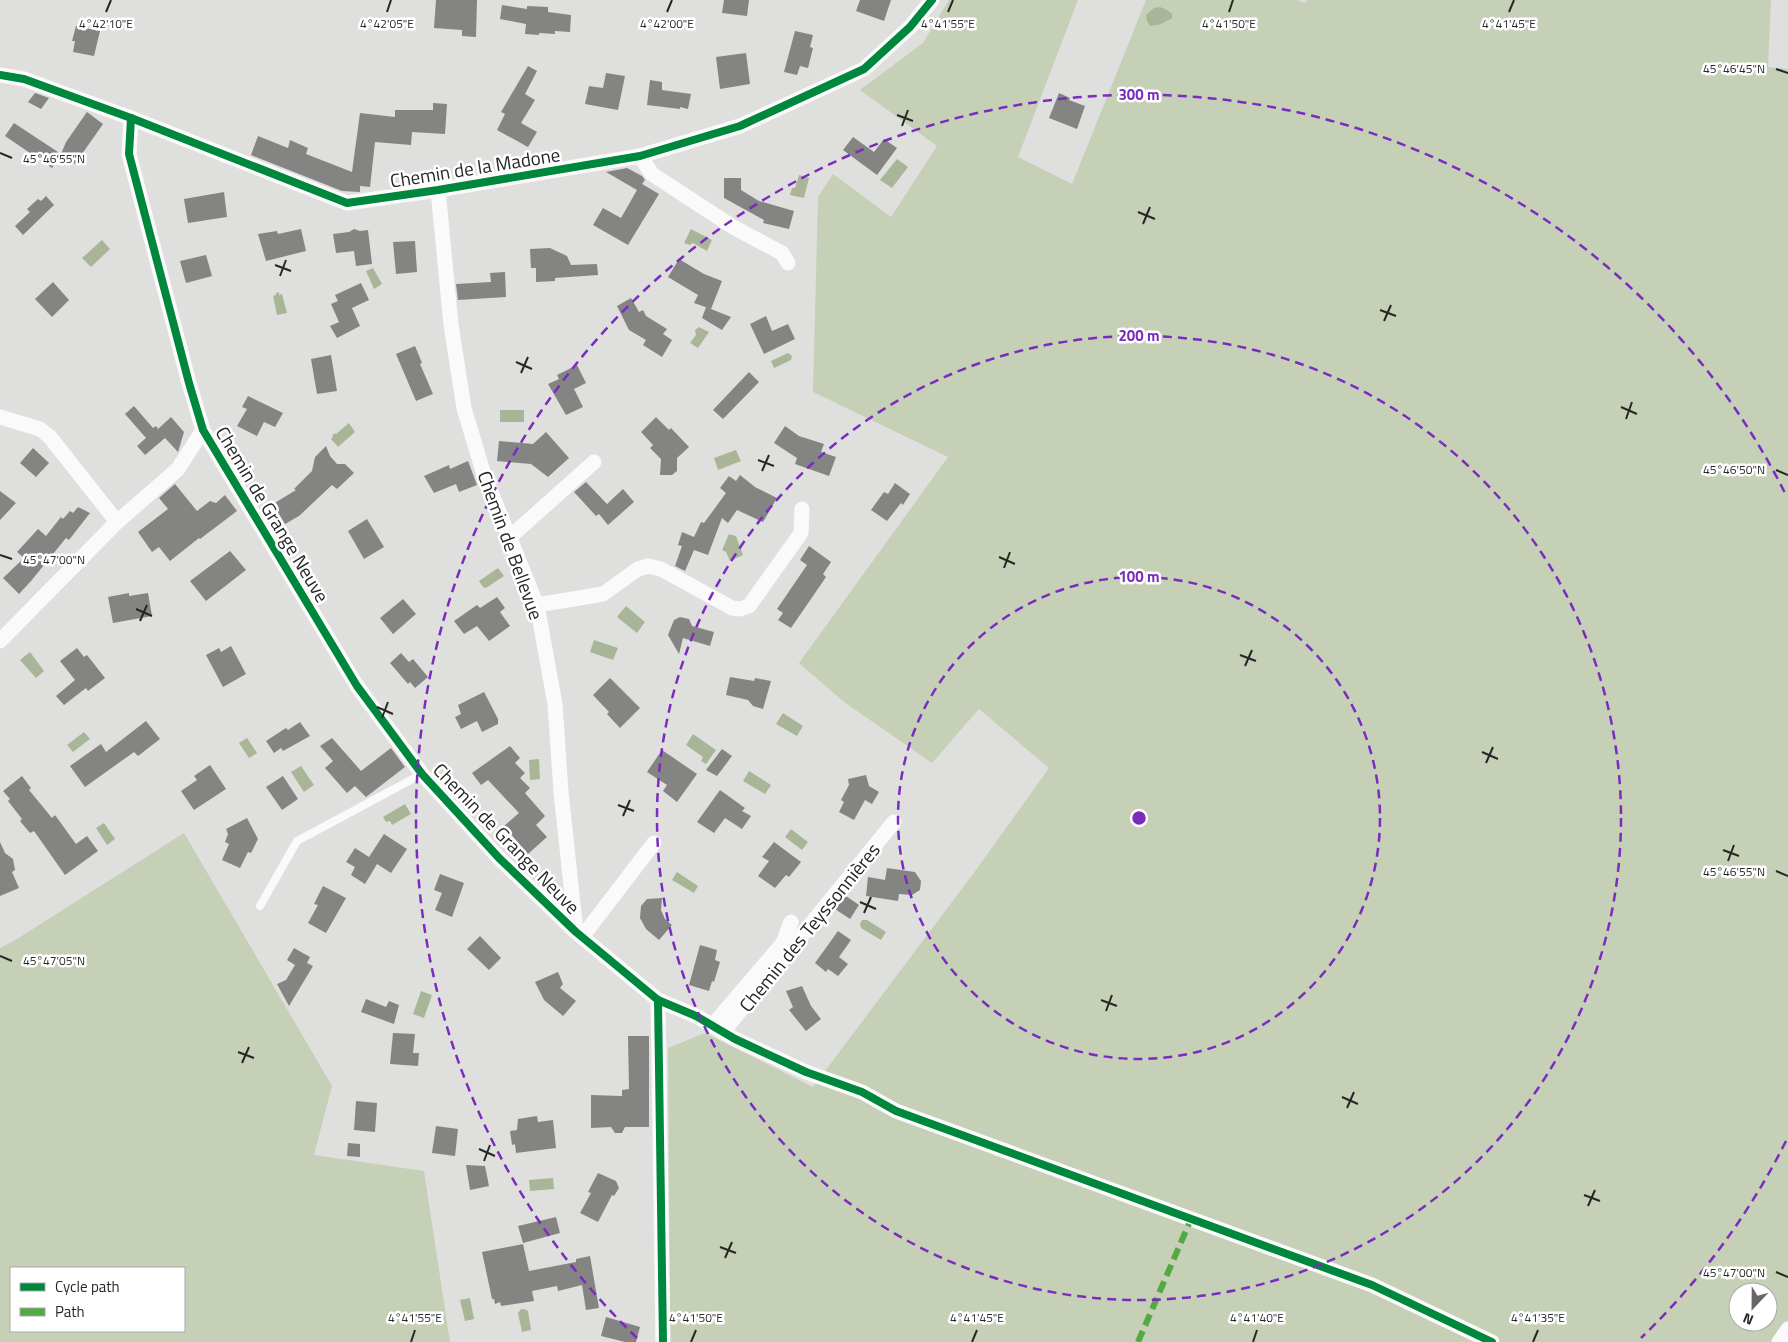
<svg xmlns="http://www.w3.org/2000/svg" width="1788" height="1342" viewBox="0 0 1788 1342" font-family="'Titillium Web',sans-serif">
	<rect width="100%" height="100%" fill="#dfe0dd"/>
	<g fill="#c5d0b7" fill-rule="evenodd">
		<path d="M949 0H1078L1018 157 1072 184 1146 0H1297L1305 3 1307 0H1771L1768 67 1788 69V1342H670L668 1048 705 1033 813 1087 973 874 1049 768 979 709 932 763 844 702 799 663 948 457 813 392 818 197 833 174 891 217 937 146 860 90 923 43ZM1738 1292H1768V1322H1738Z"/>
		<path d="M184 833 332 1086 314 1155 424 1171 450 1342H0V948L17 939ZM11 1268H184V1331H11Z"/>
	</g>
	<g fill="#a8b597">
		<path d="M1160 7 1167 10 1172 14V18L1161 24 1150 26 1147 21 1146 15 1154 8Z"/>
		<path d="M897 159 908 167 892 188 880 180Z"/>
		<path d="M799 175 809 178 804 198 790 195 792 188H795Z"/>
		<path d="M691 229 712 240 707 251 693 243 689 245 684 243Z"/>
		<path d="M102 240 110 249 91 267 82 258Z"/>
		<path d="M373 268 382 284 374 289 366 271Z"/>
		<path d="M279 292V295L282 294 287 313 277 315 273 296 276 295V293Z"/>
		<path d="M699 327 709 332 698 348 690 343 696 335 695 330Z"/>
		<path d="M788 353 792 356 791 360 774 368 771 361Z"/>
		<rect x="500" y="410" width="24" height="12"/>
		<path d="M349 423 355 432 338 447 331 439 333 437 332 436 335 433 336 434Z"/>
		<path d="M736 450 741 461 718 470 714 458Z"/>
		<path d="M729 534 736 536 743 555 730 561 726 552 722 550Z"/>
		<path d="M498 568 504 576 486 588 483 587 479 581Z"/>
		<path d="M626 606 645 622 637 633 617 617Z"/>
		<path d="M594 640 618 648 613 660 590 652Z"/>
		<path d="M30 652 44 671 36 678 20 660Z"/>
		<path d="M783 713 803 726 797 736 776 724Z"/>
		<path d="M84 732 90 739 73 752 67 745Z"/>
		<path d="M693 734 716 750 706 764 701 761 703 757 686 745Z"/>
		<path d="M247 738 257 753 249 758 239 743Z"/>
		<path d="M539 759 540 779 530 780 529 760Z"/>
		<path d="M301 766 314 785 304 792 291 772Z"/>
		<path d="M749 771 771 785 765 794 743 781Z"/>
		<path d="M405 804 411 814 392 825 390 821 386 822 383 817Z"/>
		<path d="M104 823 115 839 107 845 96 828Z"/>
		<path d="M791 829 808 842 802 850 785 837Z"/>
		<path d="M677 872 698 886 694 893 672 880Z"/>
		<path d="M862 920H867L886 932 881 940 861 928 860 924Z"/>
		<path d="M421 991 432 995 424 1018 413 1014Z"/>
		<path d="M553 1178 554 1189 530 1191 529 1180Z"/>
		<path d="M470 1298 474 1319 465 1321 460 1300Z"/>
		<path d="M521 1309H524L528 1311 531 1330 522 1332 518 1313Z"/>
	</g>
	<g fill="#848483">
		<path d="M436 0H477L476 37 462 36V30L434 28Z"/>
		<path d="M724 0H749L747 16 722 13Z"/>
		<path d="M860 0H891L884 21 856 11Z"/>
		<path d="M502 5 527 9V6L548 7V12L571 15 570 32 555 31V34L539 33V35L525 34 526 24 500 19Z"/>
		<path d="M76 26 100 31 94 56 73 52 75 41H72Z"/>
		<path d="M795 31 813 35 810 47 813 48 808 68 800 66 797 75 784 72Z"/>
		<path d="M746 53 750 84 720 89 716 57Z"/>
		<path d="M528 66 537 71 525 94 535 100 521 123 537 132 528 147 497 130 505 114 501 112Z"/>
		<path d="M606 73 625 76 618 110 585 104 589 86 603 88Z"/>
		<path d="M650 80 662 82V90L691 94 688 109 680 107V109L647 105Z"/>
		<path d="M35 93 49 98 41 109 28 102Z"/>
		<path d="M1059 93 1070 98 1069 100 1085 106 1077 129 1049 118Z"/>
		<path d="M433 103 447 104 445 134 412 132 411 145 375 142 370 187 360 186V192L342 191 251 155 258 136 288 148 290 140 308 148 306 154 352 172 360 113 395 117V110H433Z"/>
		<path d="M87 112 103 124 75 164 61 155 52 168 5 136 14 123 61 154 66 142Z"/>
		<path d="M853 137 874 152 884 139 897 148 877 175 843 150Z"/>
		<path d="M627 168 642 176 645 180 642 184 659 194 628 245 593 225 603 208 621 218 637 190 606 172Z"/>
		<path d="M724 178H741V190L759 201 794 211 789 229 763 223 764 220 724 198Z"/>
		<path d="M224 192 227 217 188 223 184 199Z"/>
		<path d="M46 196 54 205 23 235 15 226 30 212 27 209 38 199 41 201Z"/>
		<path d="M301 229 306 251 266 261 258 234 277 231 278 234Z"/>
		<path d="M354 229 360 231 368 230 372 264 356 266 354 251 336 253 333 234 349 232Z"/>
		<path d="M415 241 417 272 396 274 393 242Z"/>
		<path d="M550 248 567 256 571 265 597 264 598 275 555 278V281L536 282V268H531L530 249Z"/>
		<path d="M206 255 212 276 186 283 180 261Z"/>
		<path d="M679 259 704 274 722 281 711 309 694 303 698 295 668 277Z"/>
		<path d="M505 272 506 297 458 300 456 284 491 282 490 273Z"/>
		<path d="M53 282 69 300 52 317 35 299Z"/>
		<path d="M361 283 369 300 352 308 360 326 337 338 330 326 339 322 331 304 338 301 335 295Z"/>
		<path d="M631 298 639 312 643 310 646 316 667 329 663 334 672 340 662 357 643 345 646 340 629 330 617 306Z"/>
		<path d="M706 307 731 317 722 330 702 318Z"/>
		<path d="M766 316 772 331 788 324 795 339 764 354 750 324Z"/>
		<path d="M415 346 422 363 420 364 433 394 416 401 396 354Z"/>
		<path d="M331 355 337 391 317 394 311 359Z"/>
		<path d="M577 365 586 383 574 389 583 407 566 415 548 384 559 379 557 375Z"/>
		<path d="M749 372 759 382 723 419 713 410Z"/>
		<path d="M248 396 283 413 275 427 264 422 257 436 237 426 247 409 242 407Z"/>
		<path d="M134 406 153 428 156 426 158 429 171 417 184 432 178 452 165 438 145 455 137 446 146 438 125 414Z"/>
		<path d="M656 417 669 430 671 428 689 447 677 458V471L672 475H660L661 459 650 448 653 445 641 432Z"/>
		<path d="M785 426 799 436 824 444 821 452 836 457 829 476 795 464 797 458 774 443Z"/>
		<path d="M546 432 569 458 548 477 531 464 497 461 499 441 533 444Z"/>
		<path d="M326 446 330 456 337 464H345L354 473 337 489 332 485 299 516 285 524 273 504 296 490 294 489 312 471 315 457Z"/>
		<path d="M33 448 49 463 36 477 20 463Z"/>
		<path d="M468 461 477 485 459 492 456 484 434 493 424 476 449 465 450 469Z"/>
		<path d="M740 475 755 487 777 498 763 522 737 510 728 523 722 518 708 555 694 550 685 571 675 566 682 546 678 545 682 532 694 537 701 522 704 523 726 493 720 488 729 476 736 481Z"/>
		<path d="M586 482 607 504 623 489 634 502 608 525 599 514 596 516 574 492Z"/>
		<path d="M895 483 910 494 903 505 901 503 887 521 871 510 884 492 888 494Z"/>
		<path d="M175 484 197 511 210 501 216 503 225 495 237 511 200 539 199 538 170 561 159 547 152 552 138 532 168 509 159 498Z"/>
		<path d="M0 491 16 503 0 520Z"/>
		<path d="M78 507 90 513 69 540 66 538 31 581 19 594 3 578 24 558 17 552 38 529 46 536 61 517 63 519 70 511 73 513Z"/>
		<path d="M367 519 384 547 364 559 348 531Z"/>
		<path d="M809 546 831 562 823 574 826 577 791 628 778 620 783 613 777 609 807 565 800 560Z"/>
		<path d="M230 551 246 570 206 601 190 581Z"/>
		<path d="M129 593V596L148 593 152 616 113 623 108 597Z"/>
		<path d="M497 597 505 608 500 612 510 626 489 641 477 626 464 634 454 621 477 605 480 608Z"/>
		<path d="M403 599 416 614 393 634 380 618Z"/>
		<path d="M680 617 689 619 692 626 714 632 710 646 683 638 679 654 668 635 674 620Z"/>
		<path d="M231 646 246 674 223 687 206 655 219 648 221 652Z"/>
		<path d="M77 648 84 657 87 655 105 678 88 691 86 688 64 705 56 696 75 680 60 661Z"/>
		<path d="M401 653 409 662 413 659 428 677 415 688 410 682 408 684 390 663Z"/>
		<path d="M730 677 754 681 755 678 771 681 763 709 753 706 748 700 726 695Z"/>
		<path d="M610 678 640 708 620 728 607 714 609 712 593 695Z"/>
		<path d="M484 692 498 719V724L482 732 477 721 461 729 455 717 461 714 458 705Z"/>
		<path d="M146 721 160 739 138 756 134 752 85 787 70 766 101 744 106 752Z"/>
		<path d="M300 722 310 736 283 751 281 748 274 753 266 741 286 728 288 730Z"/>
		<path d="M332 738 361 771 391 748 405 767 366 797 355 786 347 793 325 768 333 761 320 746Z"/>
		<path d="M510 746 520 758 515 763 525 773 520 778 530 788 525 793 545 816 536 825 547 837 528 854 504 826 519 813 488 780 481 785 472 773Z"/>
		<path d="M722 749 732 756 717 776 706 770Z"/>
		<path d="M662 750 697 774 677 802 663 791 667 785 647 772Z"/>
		<path d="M210 765 226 789 194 810 181 791 197 780 194 776Z"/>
		<path d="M866 775 869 786 879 792 872 804 865 800 854 820 839 812 844 802 841 800 849 785 848 779Z"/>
		<path d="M22 776 31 788 29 790 52 818 55 815 76 844 87 836 98 851 65 875 34 831 30 833 20 821 22 819 8 801 10 799 3 791Z"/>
		<path d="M283 776 298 799 282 810 266 787Z"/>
		<path d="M720 790 745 808 742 811 751 816 742 829 725 818 714 833 697 822Z"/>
		<path d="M247 818 258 839 251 853 248 852 240 868 222 860 229 844 225 842 228 834 226 829Z"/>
		<path d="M384 834 407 849 391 873 377 864 365 884 351 875 355 867 346 862 355 848 369 857Z"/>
		<path d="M0 842 5 853 13 859 15 870 12 872 19 888 0 896Z"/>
		<path d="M774 842 801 862 789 877 786 875 775 888 758 876 769 861 762 857Z"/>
		<path d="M887 868 915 872 921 881 920 890 912 895 899 894 898 901 866 896 868 877 885 880Z"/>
		<path d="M440 874 464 883 452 917 435 910 442 893 434 890Z"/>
		<path d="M323 886 346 898 326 933 308 923 318 905 314 904Z"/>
		<path d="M846 896 859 905 850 919 835 909Z"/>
		<path d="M662 898 661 910 665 919 672 925 659 940 646 929 640 918 641 906 647 899Z"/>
		<path d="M838 931 851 940 839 957 848 964 838 976 828 969 826 972 815 963Z"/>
		<path d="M480 936 501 958 489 970 467 949Z"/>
		<path d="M700 945 717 950 715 960 720 962 714 982 712 981 709 991 689 985Z"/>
		<path d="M294 948 310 957 307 963 313 966 289 1006 277 984 286 980 295 965 287 960Z"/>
		<path d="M558 972 563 984 560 988 576 1001 563 1016 544 1000 535 982Z"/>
		<path d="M802 986 811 1006 821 1019 806 1031 789 1010 793 1007 786 991Z"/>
		<path d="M366 999 386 1007 389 1001 399 1005 394 1024 361 1012Z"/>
		<path d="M393 1033 415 1034 413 1053H419L418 1066 390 1064Z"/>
		<path d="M628 1036H649V1127H625L622 1133H615L611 1127 591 1128V1095L622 1096V1090L629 1089Z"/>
		<path d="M356 1101 377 1103 375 1132 354 1130Z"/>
		<path d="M537 1116 538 1122 553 1120 556 1148 516 1153 515 1144 512 1145 510 1131 517 1130 518 1119Z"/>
		<path d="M436 1126 458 1129 455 1156 432 1153Z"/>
		<path d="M348 1143 360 1144V1157L347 1156Z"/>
		<path d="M466 1165 485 1166 489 1186 470 1190Z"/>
		<path d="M598 1173 616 1181 619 1188 614 1196 612 1195 598 1222 580 1213 591 1193 588 1192Z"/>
		<path d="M556 1217 560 1233 523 1243 518 1226Z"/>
		<path d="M523 1244 529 1271 576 1262V1259L590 1256 599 1308 586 1310 582 1285 558 1291 557 1286 532 1291 534 1301 501 1306 500 1302 495 1304 494 1299H492L482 1252Z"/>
		<path d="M606 1317 640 1327 636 1342H625L601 1336Z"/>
	</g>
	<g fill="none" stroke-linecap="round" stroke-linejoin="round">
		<path stroke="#fafafa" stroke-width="8" d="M260 906 297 841 422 774"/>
		<g stroke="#fafafa" stroke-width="15">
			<path d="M0 75 24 79 131 118 347 203 438 190 640 156 740 126 864 69 910 27 932 0"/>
			<path d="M131 118 129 154 189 383 203 430 357 686 422 774 499 858 576 932 658 1000 663 1342"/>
			<path d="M640 156 652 174 733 227 782 253 788 263"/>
			<path d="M438 190 451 325 464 408 484 475 537 605 555 704 561 792 576 932"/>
			<path d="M0 417 40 429 50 437 117 522"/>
			<path d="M509 538 594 462"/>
			<path d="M537 605 603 594 638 569 648 566 661 569 732 608 740 609 749 606 801 533 802 509"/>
			<path d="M0 641 117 522 178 469 203 430"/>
			<path d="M582 937 654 843"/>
			<path d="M658 1000 696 1016 735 1039 806 1072 862 1092 896 1111 1372 1285 1492 1342"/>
			<path d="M712 1026 783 943 791 922"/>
			<path d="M723 1032 894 822"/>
			<path d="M1779 1342 1788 1329"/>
		</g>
		<path stroke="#53aa44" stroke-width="6" stroke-dasharray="12 6" stroke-linecap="butt" d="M1138 1342 1191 1219"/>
		<defs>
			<g id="cycleway">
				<path d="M0 75 24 79 131 118 347 203 438 190 640 156 740 126 864 69 910 27 932 0"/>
				<path d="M131 118 129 154 189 383 203 430 357 686 422 774 499 858 576 932 658 1000 663 1342"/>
				<path d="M658 1000 696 1016 735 1039 806 1072 862 1092 896 1111 1372 1285 1492 1342"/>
			</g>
		</defs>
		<use href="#cycleway" stroke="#fff" stroke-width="11"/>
		<use href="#cycleway" stroke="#00873e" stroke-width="8"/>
	</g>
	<path fill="none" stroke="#272826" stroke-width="2" d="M106 12 111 0M387 12 391 0M667 12 672 0M948 12 953 0M1229 12 1233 0M1509 12 1514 0M1776 69 1788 73M897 115 913 121M902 126 908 110M0 153 12 158M1138 212 1155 219M1143 224 1150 207M275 265 291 271M280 276 286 260M1380 310 1396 316M1384 321 1391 305M516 362 532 369M521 373 528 357M1621 407 1637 414M1626 419 1632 402M758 460 774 466M1776 470 1788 475M762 471 769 455M0 555 12 559M999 557 1015 564M1004 568 1010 552M136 609 152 616M140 621 147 605M1240 655 1256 661M1245 666 1252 650M377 707 393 714M382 718 388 702M1482 752 1498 759M1486 763 1493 747M618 805 634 811M623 816 630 800M1723 850 1739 856M1728 861 1734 845M1776 871 1788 876M860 902 876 909M864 913 871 897M0 956 12 961M1101 1000 1117 1006M1106 1011 1112 995M238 1052 254 1058M242 1063 249 1047M1342 1097 1358 1104M1347 1108 1354 1092M479 1149 495 1156M484 1161 490 1145M1584 1195 1600 1201M1588 1206 1595 1190M720 1247 736 1253M725 1258 732 1242M1776 1272 1788 1277M411 1342 415 1330M691 1342 696 1330M972 1342 977 1330M1253 1342 1257 1330M1533 1342 1538 1330"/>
	<g fill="none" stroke="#7b2cbf" stroke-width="2.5" stroke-dasharray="9 6">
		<circle cx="1139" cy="818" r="241"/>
		<circle cx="1139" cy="818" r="482"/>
		<path d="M1786 1141A723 723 0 0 1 1641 1338M637 1338A723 723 0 1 1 1786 495"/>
	</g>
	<g text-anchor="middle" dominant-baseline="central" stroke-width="5" stroke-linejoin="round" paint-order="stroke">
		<g font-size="19" fill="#272826" stroke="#fff">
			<text transform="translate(475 167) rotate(-9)">Chemin de la Madone</text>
			<text transform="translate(273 514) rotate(59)">Chemin de Grange Neuve</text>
			<text transform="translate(511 545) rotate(70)">Chemin de Bellevue</text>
			<text transform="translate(507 838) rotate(46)">Chemin de Grange Neuve</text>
			<text transform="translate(809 927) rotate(-51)">Chemin des Teyssonnières</text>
		</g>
	</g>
	<g font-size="12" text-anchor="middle" fill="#272826" stroke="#fff" stroke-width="5" stroke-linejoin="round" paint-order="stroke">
		<text x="106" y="28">4°42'10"E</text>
		<text x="387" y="28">4°42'05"E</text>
		<text x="667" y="28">4°42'00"E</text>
		<text x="948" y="28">4°41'55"E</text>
		<text x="1229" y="28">4°41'50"E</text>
		<text x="1509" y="28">4°41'45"E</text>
		<text x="1734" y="73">45°46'45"N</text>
		<text x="54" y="163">45°46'55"N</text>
		<text x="1734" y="474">45°46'50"N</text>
		<text x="54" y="564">45°47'00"N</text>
		<text x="1734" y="876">45°46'55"N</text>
		<text x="54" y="965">45°47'05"N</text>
		<text x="1734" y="1277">45°47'00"N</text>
		<text x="415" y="1322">4°41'55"E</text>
		<text x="696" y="1322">4°41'50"E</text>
		<text x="977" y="1322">4°41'45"E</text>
		<text x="1257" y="1322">4°41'40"E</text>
		<text x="1538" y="1322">4°41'35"E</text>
	</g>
	<circle cx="1139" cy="818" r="8" fill="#7b2cbf" stroke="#fff" stroke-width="2.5"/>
	<g font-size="15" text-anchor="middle" font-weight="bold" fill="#7b2cbf" stroke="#fff" stroke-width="5" stroke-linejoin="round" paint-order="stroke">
		<text x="1139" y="100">300 m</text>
		<text x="1139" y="341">200 m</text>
		<text x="1139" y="582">100 m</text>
	</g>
	<rect x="10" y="1267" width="175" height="65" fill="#ffffff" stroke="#a9a9a8"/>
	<rect x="20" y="1283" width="25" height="8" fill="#00873e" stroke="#a9a9a8"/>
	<text x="55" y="1292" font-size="15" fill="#272826">Cycle path</text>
	<rect x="20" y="1308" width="25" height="8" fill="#53aa44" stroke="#a9a9a8"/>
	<text x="55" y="1317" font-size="15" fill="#272826">Path</text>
	<g transform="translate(1753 1307) rotate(202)"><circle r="24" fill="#ffffff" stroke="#a9a9a8"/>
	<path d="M0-4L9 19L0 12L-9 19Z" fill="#676866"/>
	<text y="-8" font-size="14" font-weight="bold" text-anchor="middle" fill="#272826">N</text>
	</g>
</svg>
